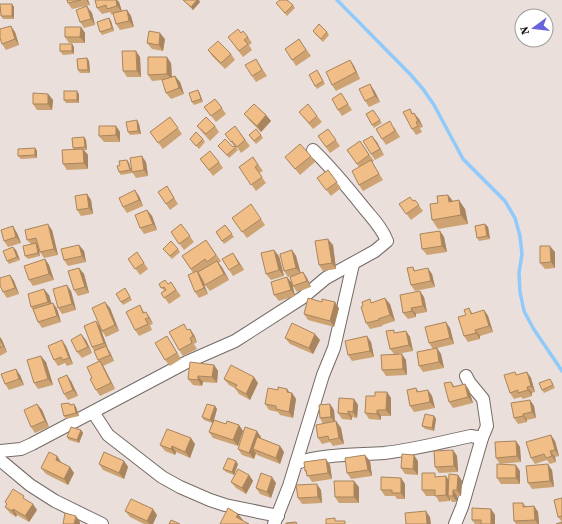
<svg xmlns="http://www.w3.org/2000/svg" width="562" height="524" viewBox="0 0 562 524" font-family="'Source Serif 4',serif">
	<rect width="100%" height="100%" fill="#eadfda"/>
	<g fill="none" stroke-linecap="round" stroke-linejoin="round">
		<path stroke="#90cafb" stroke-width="3.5" d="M337 0 410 74 423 89 434 105 463 159 505 201 515 218 520 236 522 254 519 273 520 292 524 311 533 328 562 371"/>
		<defs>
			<g id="minor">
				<path d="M93 412 108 435 162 477 180 487 210 500 225 505 278 516"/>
				<path d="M0 451 21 449 32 444 187 362 235 341 302 298 326 278 375 251 387 241C382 228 373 219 364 208 348 188 332 168 313 150"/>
				<path d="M0 460 30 485 55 501 102 524"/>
				<path d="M296 463C325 454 354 455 384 453 413 450 442 442 471 436L482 438"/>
				<path d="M274 524 289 486 323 375 334 348 353 264"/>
				<path d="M455 524 462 507 482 438 487 426 483 399 469 382 466 376"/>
			</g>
		</defs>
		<use href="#minor" stroke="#746b66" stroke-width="14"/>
		<use href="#minor" stroke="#fff" stroke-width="12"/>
	</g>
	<g fill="#cea373">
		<path d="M67 0H88L90 5 72 9 68 3Z"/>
		<path d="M95 0H117L119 2 122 11 127 10 131 16 134 27 120 30 116 24 113 14 112 15 110 12 102 14 97 8Z"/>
		<path d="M183 0 200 2 193 10Z"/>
		<path d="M276 3 293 5 295 8 287 16Z"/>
		<path d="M12 4 14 7V19H3L1 16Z"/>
		<path d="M92 13 95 25 84 28 80 22Z"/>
		<path d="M109 18 111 21 114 31 102 35 100 32Z"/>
		<path d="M81 27 85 33V43H69L65 37Z"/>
		<path d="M313 31 327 32 329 35 323 42 315 34Z"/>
		<path d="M15 32 19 45 6 50 2 44Z"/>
		<path d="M241 33 248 37 252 43 249 45 252 50 243 57 228 37Z"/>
		<path d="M165 39 163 51 152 49 147 43Z"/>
		<path d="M299 39 311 56 296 66 285 49Z"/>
		<path d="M72 44 74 47V54L63 55 60 51Z"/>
		<path d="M208 50 231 54 235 60 225 69 212 56Z"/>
		<path d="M140 57 141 77H127L123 71Z"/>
		<path d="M87 58 89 61 90 73H80L78 70Z"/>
		<path d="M256 59 267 76 256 82 252 76Z"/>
		<path d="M350 60 354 66 360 79 336 91 332 85Z"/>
		<path d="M171 63 172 77 175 76 180 82 184 94 171 99 166 93 162 80 152 81 148 75Z"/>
		<path d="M319 73 325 84 317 89 315 86Z"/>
		<path d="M198 90 200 94 203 102 194 105 192 102Z"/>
		<path d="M374 90 380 102 369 107 365 101Z"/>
		<path d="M341 93 352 110 342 116 338 110Z"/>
		<path d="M48 94 53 100 52 110H37L33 104Z"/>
		<path d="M79 94V103H66L64 100Z"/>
		<path d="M215 99 226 114 216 122 204 107Z"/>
		<path d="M410 109 413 114 419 119 423 127 420 128 422 132 416 135 412 129Z"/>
		<path d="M373 110 382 123 374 128 366 114Z"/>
		<path d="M299 112 317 116 322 122 313 129Z"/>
		<path d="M244 114 266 115 271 121 261 132 249 120Z"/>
		<path d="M170 117 182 134 163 149 150 132Z"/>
		<path d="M137 120 139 124 141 134 130 135 128 132Z"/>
		<path d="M116 126 120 132V142H104L99 136Z"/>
		<path d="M197 126H215L219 132 210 141 202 132Z"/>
		<path d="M235 126 250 146 241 153 237 147H236L238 150 229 158 218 146H234L225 134Z"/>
		<path d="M394 127 400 137 386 145 382 139Z"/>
		<path d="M328 129 340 146 330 153 318 136Z"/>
		<path d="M249 135H261L263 138 256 144Z"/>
		<path d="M372 136 384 155 375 160 371 154Z"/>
		<path d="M84 137 86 140 87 150H84L88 155V169L67 170 63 164 74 149 73 148Z"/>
		<path d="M190 139H203L205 142 199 149Z"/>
		<path d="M360 141 374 161 372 162 383 180 363 191 359 185V167L347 150Z"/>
		<path d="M35 148 37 151V158L21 159 18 156Z"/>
		<path d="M311 156 315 162 300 175 285 157Z"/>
		<path d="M253 157 263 171 259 173 266 183 256 191 239 167Z"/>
		<path d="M200 159 219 162 223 168 213 176Z"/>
		<path d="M127 160 129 163 132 173 121 175 119 172 120 165Z"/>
		<path d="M146 162 148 176 136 178 132 172Z"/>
		<path d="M328 170 341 188 331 196 317 178Z"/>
		<path d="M167 186 178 204 170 210 158 192Z"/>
		<path d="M87 194 91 200 93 214 81 216 77 210Z"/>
		<path d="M448 195 453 201 465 209 468 224 438 229 432 220Z"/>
		<path d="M139 196 143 206 127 213 123 207Z"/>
		<path d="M415 200 423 211 411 220 399 204 413 201Z"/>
		<path d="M147 210 152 216 157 230 144 234 140 228Z"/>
		<path d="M232 218 261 219 265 225 247 238Z"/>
		<path d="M181 224 194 242 184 250 171 232Z"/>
		<path d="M485 224 488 227 490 239 479 241 477 238Z"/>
		<path d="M225 225 234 237 224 244 216 232Z"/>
		<path d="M52 230 58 255 44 258 40 252 38 244 37 245 38 246 40 256 28 259 25 256 31 244 27 240Z"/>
		<path d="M440 231 444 237 447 252 427 255 422 249Z"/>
		<path d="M17 233 21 243 8 247 4 241Z"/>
		<path d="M206 240 221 261 219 263 229 280 210 291 205 285 199 272 198 273 201 277 208 294 199 298 195 292 193 273 182 256Z"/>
		<path d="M79 245 84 251 86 262 68 266 64 260Z"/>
		<path d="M333 245 336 269 323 271 319 265Z"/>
		<path d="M163 249H178L180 252 172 259Z"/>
		<path d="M16 250 20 260 9 264 7 261Z"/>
		<path d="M292 250 296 256 300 273 303 272 307 278 311 287 297 292 293 286V276L288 277 284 271Z"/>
		<path d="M137 252 148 269 140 275 128 259Z"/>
		<path d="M555 252V268L545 269 540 263Z"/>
		<path d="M279 256 284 276 271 280 266 274Z"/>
		<path d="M45 259 49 265 54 280 33 286 29 280Z"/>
		<path d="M237 259 244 270 233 276 229 270Z"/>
		<path d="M413 267 415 271 432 274 435 287 415 291 411 285Z"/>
		<path d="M79 268 84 274 89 293 78 296 74 290Z"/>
		<path d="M10 275 14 281 19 294 7 298 3 292Z"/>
		<path d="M292 283 295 296 279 301 274 295Z"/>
		<path d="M159 284H168L175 288 181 296 169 304 161 293 164 291Z"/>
		<path d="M71 291 76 310 62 314 58 308Z"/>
		<path d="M127 291 132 300 123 305 121 302Z"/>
		<path d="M49 295 51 303H53L57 309 61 322 42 328 38 322 33 310 31 307Z"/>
		<path d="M424 297 427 312 416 314V317L408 319 403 313Z"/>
		<path d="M372 302 390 304 395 321 382 325 383 326 370 329 366 323Z"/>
		<path d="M140 305 144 312 150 318 153 324 150 325 152 330 139 336 135 330Z"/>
		<path d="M110 308 119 331 106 337 102 331Z"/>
		<path d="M339 308 334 327 308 320 304 314Z"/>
		<path d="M469 308 473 314 484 310 488 316 493 332 480 336V339L468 342 464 336 466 315Z"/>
		<path d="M96 321 100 327 108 349 114 361 103 366 115 389 100 396 96 390 92 378 98 361 94 351 92 347Z"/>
		<path d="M450 328 454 344 433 349 429 343Z"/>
		<path d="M190 329 194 335 197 342 194 344 197 349 183 356 179 350 188 330Z"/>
		<path d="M406 331 410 337 413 351 397 354 406 360 407 375 386 376 382 370 394 354 390 349 396 333Z"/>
		<path d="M0 337 2 340 7 352 0 356Z"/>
		<path d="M285 338 320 340 313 354 290 344Z"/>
		<path d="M86 340 92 353 82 358 77 352Z"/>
		<path d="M171 342 181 359 170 366 165 360Z"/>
		<path d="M371 342 374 357 352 361 348 355Z"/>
		<path d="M66 346 73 364 67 366 65 363 58 366 54 360Z"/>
		<path d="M437 348 441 354 444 368 423 372 419 366Z"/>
		<path d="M46 362 53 385 38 389 34 383Z"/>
		<path d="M214 365 218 371 217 383 203 382 202 386 193 385 188 379Z"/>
		<path d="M527 372 531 378 535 392 532 393V396L523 399 521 397 514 399 510 393 517 375Z"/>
		<path d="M20 375 24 385 9 390 5 384Z"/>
		<path d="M224 379 258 383 250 400 239 394 235 388 229 385Z"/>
		<path d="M71 381 78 396 68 400 64 394Z"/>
		<path d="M451 382 455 387 465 384 469 390 473 403 453 408 449 402Z"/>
		<path d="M552 382 555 388 544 393 542 390Z"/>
		<path d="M416 388 419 392 428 390 432 396 435 408 414 412 410 406Z"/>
		<path d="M287 389 290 393H292L296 399 293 418 280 415 278 412 269 410 265 404 278 390Z"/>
		<path d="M387 392 391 398V416H381V420L369 419 365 413 375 396Z"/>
		<path d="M354 399 358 405 357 418 352 417V420L342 419 338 413Z"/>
		<path d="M530 400 534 406 536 418 527 420V422L518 424 514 418Z"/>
		<path d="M69 403 71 405 76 407 79 416 66 419 64 416Z"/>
		<path d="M37 404 42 410 49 427 35 433 31 427Z"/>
		<path d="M330 404 334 410 335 422 336 421 341 428 344 444 333 446 330 442 322 444 318 438 323 424 320 418Z"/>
		<path d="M215 406 217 409 214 420 226 424 239 425 243 431 238 446 213 438 209 432 212 423 204 420 202 417Z"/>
		<path d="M434 416 436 419 434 431 425 429 422 426Z"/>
		<path d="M81 430 83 433 79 443 69 440 67 437Z"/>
		<path d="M261 437 260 438 280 446 284 452 280 464 257 455 256 453 254 459 242 455 238 449Z"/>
		<path d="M516 441 520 447 521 462 500 464 496 458Z"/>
		<path d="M555 441 559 456 555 457 556 462 550 464 547 460 535 464 531 458Z"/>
		<path d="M195 444 190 458 176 452 175 455 165 451 160 445Z"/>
		<path d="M453 450 457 456 458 472 439 473 435 467Z"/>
		<path d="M57 456 61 462 70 467 74 473 68 485 46 474 41 468Z"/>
		<path d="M124 461 128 467 124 479 103 470 99 464Z"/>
		<path d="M370 461 372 476 351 479 347 473Z"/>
		<path d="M418 461V475L405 474 401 468Z"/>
		<path d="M238 464 234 475 226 472 223 469Z"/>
		<path d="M330 465 332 479 312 482 305 471Z"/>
		<path d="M552 470 554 487 532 489 528 483Z"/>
		<path d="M520 471V484H501L497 478Z"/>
		<path d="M249 475 253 481 246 494 236 488 231 482Z"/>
		<path d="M458 475 462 481 461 496H457V502H452L450 499V501L439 502 436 496H426L422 490 437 477 446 476 449 481Z"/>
		<path d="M401 478 405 484V499H397L395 496H385L381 490Z"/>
		<path d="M276 483 271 498 260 494 256 488Z"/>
		<path d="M359 487V503H339L335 497Z"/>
		<path d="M321 490 322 503 302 504 298 498Z"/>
		<path d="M562 498V524V522L558 517Z"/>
		<path d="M28 501 37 510 29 522 17 515 16 517 10 513 5 507 7 505 5 502Z"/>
		<path d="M523 503 526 506H534L538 512 539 524H516L514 521Z"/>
		<path d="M491 509 495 515V524H475L472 520Z"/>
		<path d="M125 511 157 515 153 524H144L130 517Z"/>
	</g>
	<g fill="#a8855e">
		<path d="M86 0H88L90 5Z"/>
		<path d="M116 0H117L119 2 122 12 117 6Z"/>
		<path d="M197 0H199L200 2 193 10 191 7Z"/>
		<path d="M12 4 14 7V19L12 16Z"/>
		<path d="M87 6 92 13 95 25 91 19Z"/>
		<path d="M127 10 131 16 134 27 129 21Z"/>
		<path d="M109 18 111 21 114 31 112 28Z"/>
		<path d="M11 26 15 32 19 45 15 39Z"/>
		<path d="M81 27 85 33V43L80 37Z"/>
		<path d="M160 33 165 39 163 51 159 45Z"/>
		<path d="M72 44 74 47V54L72 51Z"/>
		<path d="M136 51 140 57 141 77 137 71Z"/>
		<path d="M167 57 171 63 172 80 167 74Z"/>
		<path d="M87 58 89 61 90 73 88 70Z"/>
		<path d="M350 60 354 66 360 79 356 72Z"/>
		<path d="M175 76 180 82 184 94 179 88Z"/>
		<path d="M370 84 374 90 380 102 375 96Z"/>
		<path d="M198 90 200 94 203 102 201 99Z"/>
		<path d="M77 91 79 94V103L77 100Z"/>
		<path d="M48 94 53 100 52 110 48 104Z"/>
		<path d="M414 113 419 119 423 127 418 121Z"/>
		<path d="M266 115 271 121 261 132 257 126Z"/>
		<path d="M137 120 139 124 141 134 138 131Z"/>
		<path d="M116 126 120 132V142L116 135Z"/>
		<path d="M372 136 377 142 384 155 380 149Z"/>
		<path d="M84 137 86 140 87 150 85 147Z"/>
		<path d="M35 148 37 151V158L35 155Z"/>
		<path d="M83 149 88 155V169L84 163Z"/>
		<path d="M142 156 146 162 148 176 144 170Z"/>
		<path d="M127 160 129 163 132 173 130 170Z"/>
		<path d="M135 190 139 196 143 206 139 200Z"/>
		<path d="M87 194 91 200 93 214 89 208Z"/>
		<path d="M448 195 454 203 449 202Z"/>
		<path d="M459 200 465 209 468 224 461 215Z"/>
		<path d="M147 210 152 216 157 230 153 224Z"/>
		<path d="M48 224 52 230 58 255 54 249Z"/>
		<path d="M485 224 488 227 490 239 487 236Z"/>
		<path d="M13 226 17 233 21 243 16 237Z"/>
		<path d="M440 231 444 237 447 252 442 246Z"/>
		<path d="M328 239 333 245 336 269 332 263Z"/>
		<path d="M36 243 38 246 40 256 38 253Z"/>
		<path d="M79 245 84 251 86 262 82 256Z"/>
		<path d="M550 246 555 252V268L551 262Z"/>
		<path d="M13 247 16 250 20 260 17 257Z"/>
		<path d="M274 250 279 256 284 276 279 270Z"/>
		<path d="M292 250 296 256 301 274 296 268Z"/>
		<path d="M233 253 237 259 244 270 239 264Z"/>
		<path d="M45 259 49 265 54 280 49 274Z"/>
		<path d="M217 261 222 267 229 280 224 274Z"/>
		<path d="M79 268 84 274 89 293 85 287Z"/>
		<path d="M428 268 432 274 435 287 431 281Z"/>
		<path d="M197 271 201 277 208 294 204 288Z"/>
		<path d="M303 272 307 278 311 287 307 281Z"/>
		<path d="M10 275 14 281 19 294 15 288Z"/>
		<path d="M287 277 292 283 295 296 291 290Z"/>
		<path d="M67 285 71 291 76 310 72 304Z"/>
		<path d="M44 289 49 295 53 308 48 302Z"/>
		<path d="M420 291 424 297 427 312 423 306Z"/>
		<path d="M385 298 390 304 395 321 390 315Z"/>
		<path d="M105 302 110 308 119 331 115 325Z"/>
		<path d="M335 302 339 308 334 327 330 321Z"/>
		<path d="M53 303 57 309 61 322 57 316Z"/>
		<path d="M411 308 416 314V317L412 311Z"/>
		<path d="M484 310 488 316 493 332 489 326Z"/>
		<path d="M146 312 150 318 153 324 149 318Z"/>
		<path d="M96 321 100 327 108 349 104 343Z"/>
		<path d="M446 322 450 328 454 344 450 338Z"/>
		<path d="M190 329 194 335 197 342 193 336Z"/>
		<path d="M475 330 480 336V339L476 333Z"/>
		<path d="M406 331 410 337 413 351 409 345Z"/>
		<path d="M81 334 86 340 92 353 88 347Z"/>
		<path d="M315 334 320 340 313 354 309 348Z"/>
		<path d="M367 336 371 342 374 357 370 351Z"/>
		<path d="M0 337 2 340 7 352 3 346 0 339Z"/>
		<path d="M62 340 66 346 73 364 69 358Z"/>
		<path d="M106 346 110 352 114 361 110 355Z"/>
		<path d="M437 348 441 354 444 368 439 362Z"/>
		<path d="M402 354 406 360 407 375 403 369Z"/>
		<path d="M41 356 46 362 53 385 48 379Z"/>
		<path d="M100 361 104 367 115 389 111 383Z"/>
		<path d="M214 365 218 371 217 383 212 377Z"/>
		<path d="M16 369 20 375 24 385 19 379Z"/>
		<path d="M527 372 531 378 535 392 531 386Z"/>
		<path d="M67 375 71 381 78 396 73 390Z"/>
		<path d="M198 376 203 382 202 386 198 380Z"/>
		<path d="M254 377 258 383 250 400 246 394Z"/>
		<path d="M465 384 469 390 473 403 468 397Z"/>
		<path d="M527 387 532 393V396L528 390Z"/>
		<path d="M287 389 291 395 287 392Z"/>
		<path d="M428 390 432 396 435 408 430 402Z"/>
		<path d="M387 392 391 398V416L386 410Z"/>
		<path d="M292 393 296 399 293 418 289 412Z"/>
		<path d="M354 399 358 405 357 418 353 412Z"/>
		<path d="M530 400 534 406 536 418 532 412Z"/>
		<path d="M37 404 42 410 49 427 45 421Z"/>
		<path d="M74 404 76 407 79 416 76 413Z"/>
		<path d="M330 404 334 410 335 423 331 417Z"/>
		<path d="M215 406 217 409 213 423 210 420Z"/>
		<path d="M377 410 381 416V420L377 414Z"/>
		<path d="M348 411 352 417V420L348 414Z"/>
		<path d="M523 414 527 420V422L523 416Z"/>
		<path d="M434 416 436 419 434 431 432 428Z"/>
		<path d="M336 421 341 428 344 444 339 438Z"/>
		<path d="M239 425 243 431 238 446 233 440Z"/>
		<path d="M81 430 83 433 79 443 77 440Z"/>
		<path d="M257 431 261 437 256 450 253 449 256 453 254 459 249 453Z"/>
		<path d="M551 435 555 441 559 456 555 450Z"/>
		<path d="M191 438 195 444 190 458 185 452Z"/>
		<path d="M516 441 520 447 521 462 517 456Z"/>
		<path d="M172 446 176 452 175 455 171 449Z"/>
		<path d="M280 446 284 452 280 464 276 458Z"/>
		<path d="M453 450 457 456 458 472 454 466Z"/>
		<path d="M550 451 555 457 556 462 552 456Z"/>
		<path d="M365 455 370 461 372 476 368 470Z"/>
		<path d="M414 455 418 461V475L413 469Z"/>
		<path d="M57 456 61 462 56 460Z"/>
		<path d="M326 459 330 465 332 479 328 473Z"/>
		<path d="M124 461 128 467 124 479 119 473Z"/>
		<path d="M236 461 238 464 234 475 232 472Z"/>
		<path d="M548 464 552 470 554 487 550 481Z"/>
		<path d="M516 465 520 471V484L516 478Z"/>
		<path d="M70 467 74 473 68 485 64 479Z"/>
		<path d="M249 475 253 481 246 494 242 488Z"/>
		<path d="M458 475 462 481 461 496 457 490Z"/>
		<path d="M446 476 450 482 448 496 450 499V501L446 495Z"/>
		<path d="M272 477 276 483 271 498 267 492Z"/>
		<path d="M401 478 405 484V499L401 493Z"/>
		<path d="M354 481 359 487V503L354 497Z"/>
		<path d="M317 484 321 490 322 503 318 497Z"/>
		<path d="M453 490 457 496V502L453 496Z"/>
		<path d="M33 504 37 510 29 522 25 516Z"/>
		<path d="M534 506 538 512 539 524H538L535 520Z"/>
		<path d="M13 509 17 515 16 517 12 511Z"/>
		<path d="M153 509 157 515 153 524H149L147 521Z"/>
		<path d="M491 509 495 515V524H491Z"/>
		<path d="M426 511 430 517 431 524H427Z"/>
		<path d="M238 514 243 520 241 523 236 517Z"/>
		<path d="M76 516 80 522V524H74Z"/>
	</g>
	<g fill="#f0be86" stroke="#a8855e">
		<path d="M67 0H81L68 3Z"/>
		<path d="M95 0H116L117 6 107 9 106 5 97 8Z"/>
		<path d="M183 0H197L191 7Z"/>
		<path d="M280 0H287L293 5 285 13 276 3Z"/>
		<path d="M0 4H12V16H1Z"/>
		<path d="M87 6 91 19 80 22 76 10Z"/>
		<path d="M127 10 129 21 116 24 113 13Z"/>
		<path d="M109 18 112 28 100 32 97 22Z"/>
		<path d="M319 24 327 32 321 39 313 31Z"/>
		<path d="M11 26 15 39 2 44 0 38V29Z"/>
		<path d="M65 27H81L80 37H65Z"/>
		<path d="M238 29 241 33 243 31 248 37 244 40 248 44 239 51 228 37Z"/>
		<path d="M149 31 160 33 159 45 147 43Z"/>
		<path d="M299 39 306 50 292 60 285 49Z"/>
		<path d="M218 41 231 54 221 63 208 50Z"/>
		<rect x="60" y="44" width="12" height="7"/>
		<path d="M122 51H136L137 71H123Z"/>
		<path d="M148 57H167V74L148 75Z"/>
		<path d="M87 58 88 70H78L77 59Z"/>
		<path d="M256 59 262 70 252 76 245 65Z"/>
		<path d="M350 60 356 72 332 85 326 72Z"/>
		<path d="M317 70 323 81 315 86 309 75Z"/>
		<path d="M175 76 179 88 166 93 162 80Z"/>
		<path d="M370 84 375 96 365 101 359 89Z"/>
		<path d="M198 90 201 99 192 102 189 93Z"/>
		<rect x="64" y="91" width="13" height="9"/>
		<path d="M33 93 48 94V104H33Z"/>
		<path d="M341 93 348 104 338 110 332 99Z"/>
		<path d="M215 99 222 108 211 116 204 107Z"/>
		<path d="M254 104 266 115 257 126 244 114Z"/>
		<path d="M308 104 317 116 309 123 299 112Z"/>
		<path d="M410 109 412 114 414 113 418 121 416 122 418 126 412 129 403 112Z"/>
		<path d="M373 110 380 120 372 125 366 114Z"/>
		<path d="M170 117 178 128 158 143 150 132Z"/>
		<path d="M206 117 215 126 206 134 197 126Z"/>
		<path d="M137 120 138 131 128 132 126 122Z"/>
		<path d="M390 121 395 131 382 139 376 129Z"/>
		<path d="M99 126H116V135L99 136Z"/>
		<path d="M235 126 245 140 237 147 232 141 231 142 225 134Z"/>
		<path d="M256 129 261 135 254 141 249 135Z"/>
		<path d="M328 129 336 140 326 147 318 136Z"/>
		<path d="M196 132 203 139 196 146 190 139Z"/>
		<path d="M372 136 380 149 371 154 363 141Z"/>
		<path d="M84 137 85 147 73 148 72 138Z"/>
		<path d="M225 139 233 147 234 146 236 147 227 155 218 146Z"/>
		<path d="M360 141 369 155 357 164 347 150Z"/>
		<path d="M300 144 311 156 295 169 285 157Z"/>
		<path d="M35 148V155L18 156V149Z"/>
		<path d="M83 149 84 163 63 164 62 150Z"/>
		<path d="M210 151 219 162 209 170 200 159Z"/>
		<path d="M142 156 144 170 132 172 130 158Z"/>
		<path d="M253 157 258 165 255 167 262 177 251 185 239 167Z"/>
		<path d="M127 160 130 170 119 172 117 166 120 165 119 161Z"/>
		<path d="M371 160 379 174 359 185 352 171Z"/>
		<path d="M328 170 337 182 326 190 317 178Z"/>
		<path d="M167 186 174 198 166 204 158 192Z"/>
		<path d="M135 190 139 200 123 207 119 198Z"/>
		<path d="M87 194 89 208 77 210 75 196Z"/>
		<path d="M448 195 449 202 459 200 461 215 432 220 430 204 438 203 437 196Z"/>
		<path d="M410 197 413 201 415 200 419 205 406 214 399 204Z"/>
		<path d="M251 204 261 219 242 232 232 218Z"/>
		<path d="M147 210 153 224 140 228 135 215Z"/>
		<path d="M48 224 54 249 40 252 36 238 27 240 25 230Z"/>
		<path d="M181 224 190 236 179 244 171 232Z"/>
		<path d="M485 224 487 236 477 238 475 226Z"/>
		<path d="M225 225 232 234 222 241 216 232Z"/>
		<path d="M13 226 16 237 4 241 1 230Z"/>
		<path d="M440 231 442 246 422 249 420 234Z"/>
		<path d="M328 239 332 263 319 265 315 241Z"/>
		<path d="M206 240 216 255 207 262 205 259 191 269 182 256Z"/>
		<path d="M171 241 178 249 170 256 163 249Z"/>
		<path d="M36 243 38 253 25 256 23 246Z"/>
		<path d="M79 245 82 256 64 260 61 249Z"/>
		<path d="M540 246H550L551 262 540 263Z"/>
		<path d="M13 247 17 257 7 261 3 251Z"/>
		<path d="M274 250 279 270 266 274 261 253Z"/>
		<path d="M292 250 296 268 284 271 280 254Z"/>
		<path d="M137 252 144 263 135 269 128 259Z"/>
		<path d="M233 253 239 264 229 270 222 259Z"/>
		<path d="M45 259 49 274 29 280 24 266Z"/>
		<path d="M217 261 224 274 205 285 198 272Z"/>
		<path d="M413 267 414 271 428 268 431 281 411 285 407 268Z"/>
		<path d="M79 268 85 287 74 290 68 271Z"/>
		<path d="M197 271 204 288 195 292 188 275Z"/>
		<path d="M303 272 307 281 293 286 290 277Z"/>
		<path d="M10 275 15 288 3 292 0 285V278Z"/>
		<path d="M287 277 291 290 274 295 271 282Z"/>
		<path d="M165 280 168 284 171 282 176 290 164 298 161 293 166 290 164 287 161 288 159 284Z"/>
		<path d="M67 285 72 304 58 308 53 289Z"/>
		<path d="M125 288 130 297 121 302 116 294Z"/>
		<path d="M44 289 48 302 31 307 28 294Z"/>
		<path d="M420 291 423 306 411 308 412 311 403 313 400 295Z"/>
		<path d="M308 298 322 302V299L335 302 330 321 304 314Z"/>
		<path d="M385 298 390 315 378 319 379 320 366 323 361 307 363 306 362 302 370 299 371 303Z"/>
		<path d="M105 302 115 325 102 331 92 308Z"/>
		<path d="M53 303 57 316 38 322 33 309Z"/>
		<path d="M140 305 143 313 146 312 149 318 145 319 148 324 135 330 126 312Z"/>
		<path d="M469 308 471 314 484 310 489 326 475 330 476 333 464 336 458 317 466 315 464 310Z"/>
		<path d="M96 321 104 343 92 347 84 326Z"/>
		<path d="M446 322 450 338 429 343 425 327Z"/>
		<path d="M292 323 315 334 309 348 285 338Z"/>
		<path d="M184 324 187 330 190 329 193 336 190 338 192 343 179 350 169 332Z"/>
		<path d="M394 330V333L406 331 409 345 390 349 386 331Z"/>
		<path d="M81 334 88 347 77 352 71 340Z"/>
		<path d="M167 336 177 353 165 360 155 343Z"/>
		<path d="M367 336 370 351 348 355 345 341Z"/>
		<path d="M0 339 3 346 0 348Z"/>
		<path d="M62 340 69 358 63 360 61 357 54 360 48 346Z"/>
		<path d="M106 346 110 355 98 360 94 351Z"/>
		<path d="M437 348 439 362 419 366 417 352Z"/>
		<path d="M402 354 403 369 382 370 381 355Z"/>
		<path d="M41 356 48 379 34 383 27 360Z"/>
		<path d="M100 361 111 383 96 390 90 379 92 378 87 367Z"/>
		<path d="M190 362 214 365 212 377 198 376V380L188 379Z"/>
		<path d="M231 365 254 377 246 394 235 388 237 385 224 379Z"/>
		<path d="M16 369 19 379 5 384 1 374Z"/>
		<path d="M515 372 516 375 527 372 531 386 527 387 528 390 518 393V390L510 393 504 375Z"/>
		<path d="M67 375 73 390 64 394 58 379Z"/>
		<path d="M550 379 553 385 542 390 539 383Z"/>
		<path d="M451 382 453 387 465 384 468 397 449 402 444 383Z"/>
		<path d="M278 387 287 389V392L292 393 289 412 276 409V406L265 404 268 388 278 390Z"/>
		<path d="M416 388 417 392 428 390 430 402 410 406 407 390Z"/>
		<path d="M375 392H387L386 410H377V414L365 413 366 396H375Z"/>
		<path d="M339 398 354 399 353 412 348 411V414L338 413Z"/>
		<path d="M530 400 532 412 523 414V416L514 418 511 403Z"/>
		<path d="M69 403 70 405 74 404 76 413 64 416 61 404Z"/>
		<path d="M37 404 45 421 31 427 24 410Z"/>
		<path d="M207 404 215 406 210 420 202 417Z"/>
		<path d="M330 404 331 417 320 418 319 405Z"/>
		<path d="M425 414 434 416 432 428 422 426Z"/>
		<path d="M214 420 226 424 227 421 239 425 233 440 209 432Z"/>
		<path d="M336 421 339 438 329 440 328 436 318 438 316 425Z"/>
		<path d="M71 427 81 430 77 440 67 437Z"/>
		<path d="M245 427 257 431 249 453 238 449Z"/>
		<path d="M167 429 191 438 185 452 172 446 171 449 160 445Z"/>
		<path d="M551 435 555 450 550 451 552 456 546 458 544 454 531 458 526 442Z"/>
		<path d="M257 437 280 446 276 458 253 449Z"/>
		<path d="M516 441 517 456 496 458 495 442Z"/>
		<path d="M453 450 454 466 435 467 434 451Z"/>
		<path d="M49 452 57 456 56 460 70 467 64 479 41 468Z"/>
		<path d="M104 452 124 461 119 473 99 464Z"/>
		<path d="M402 454 414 455 413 469 401 468Z"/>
		<path d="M365 455 368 470 347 473 345 458Z"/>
		<path d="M228 458 236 461 232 472 223 469Z"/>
		<path d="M326 459 328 473 307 476 306 470 305 471 304 462Z"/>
		<path d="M497 464 516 465V478H497Z"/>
		<path d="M548 464 550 481 528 483 526 466Z"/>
		<path d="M238 469 249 475 242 488 231 482Z"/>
		<path d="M261 473 272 477 267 492 256 488Z"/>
		<path d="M422 473H435V477L446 476V495L435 496V490H422Z"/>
		<path d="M449 474 458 475 457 490H453V496H448Z"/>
		<path d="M381 477 401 478V493H392V490H381Z"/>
		<path d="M334 481H354V497H335Z"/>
		<path d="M317 484 318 497 298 498 296 485Z"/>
		<path d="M13 489 24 496 23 498 33 504 25 516 13 509 12 511 5 507 7 504 5 502Z"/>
		<path d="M562 498V516L558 517 554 500Z"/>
		<path d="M131 499 153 509 147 521 125 511Z"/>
		<path d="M513 503H523V507L534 506 535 520 514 521Z"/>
		<path d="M228 508 238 514 236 517 249 524H220Z"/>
		<path d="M472 508 491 509V524H481V520H472Z"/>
		<path d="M426 511 427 524H406L405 513Z"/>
		<path d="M65 513 76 516 74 524H63Z"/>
		<path d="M335 518V521H345V524H326V519Z"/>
		<path d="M171 520 180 524H169Z"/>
		<path d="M296 522 297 524H286V523Z"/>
		<path d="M562 522V524H556Z"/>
	</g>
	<g transform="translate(534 28) rotate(255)"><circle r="19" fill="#ffffff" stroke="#9f9d9d"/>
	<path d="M0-3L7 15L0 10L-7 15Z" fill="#6863dc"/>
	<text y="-6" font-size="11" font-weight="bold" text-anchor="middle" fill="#0e0b09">N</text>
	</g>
</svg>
